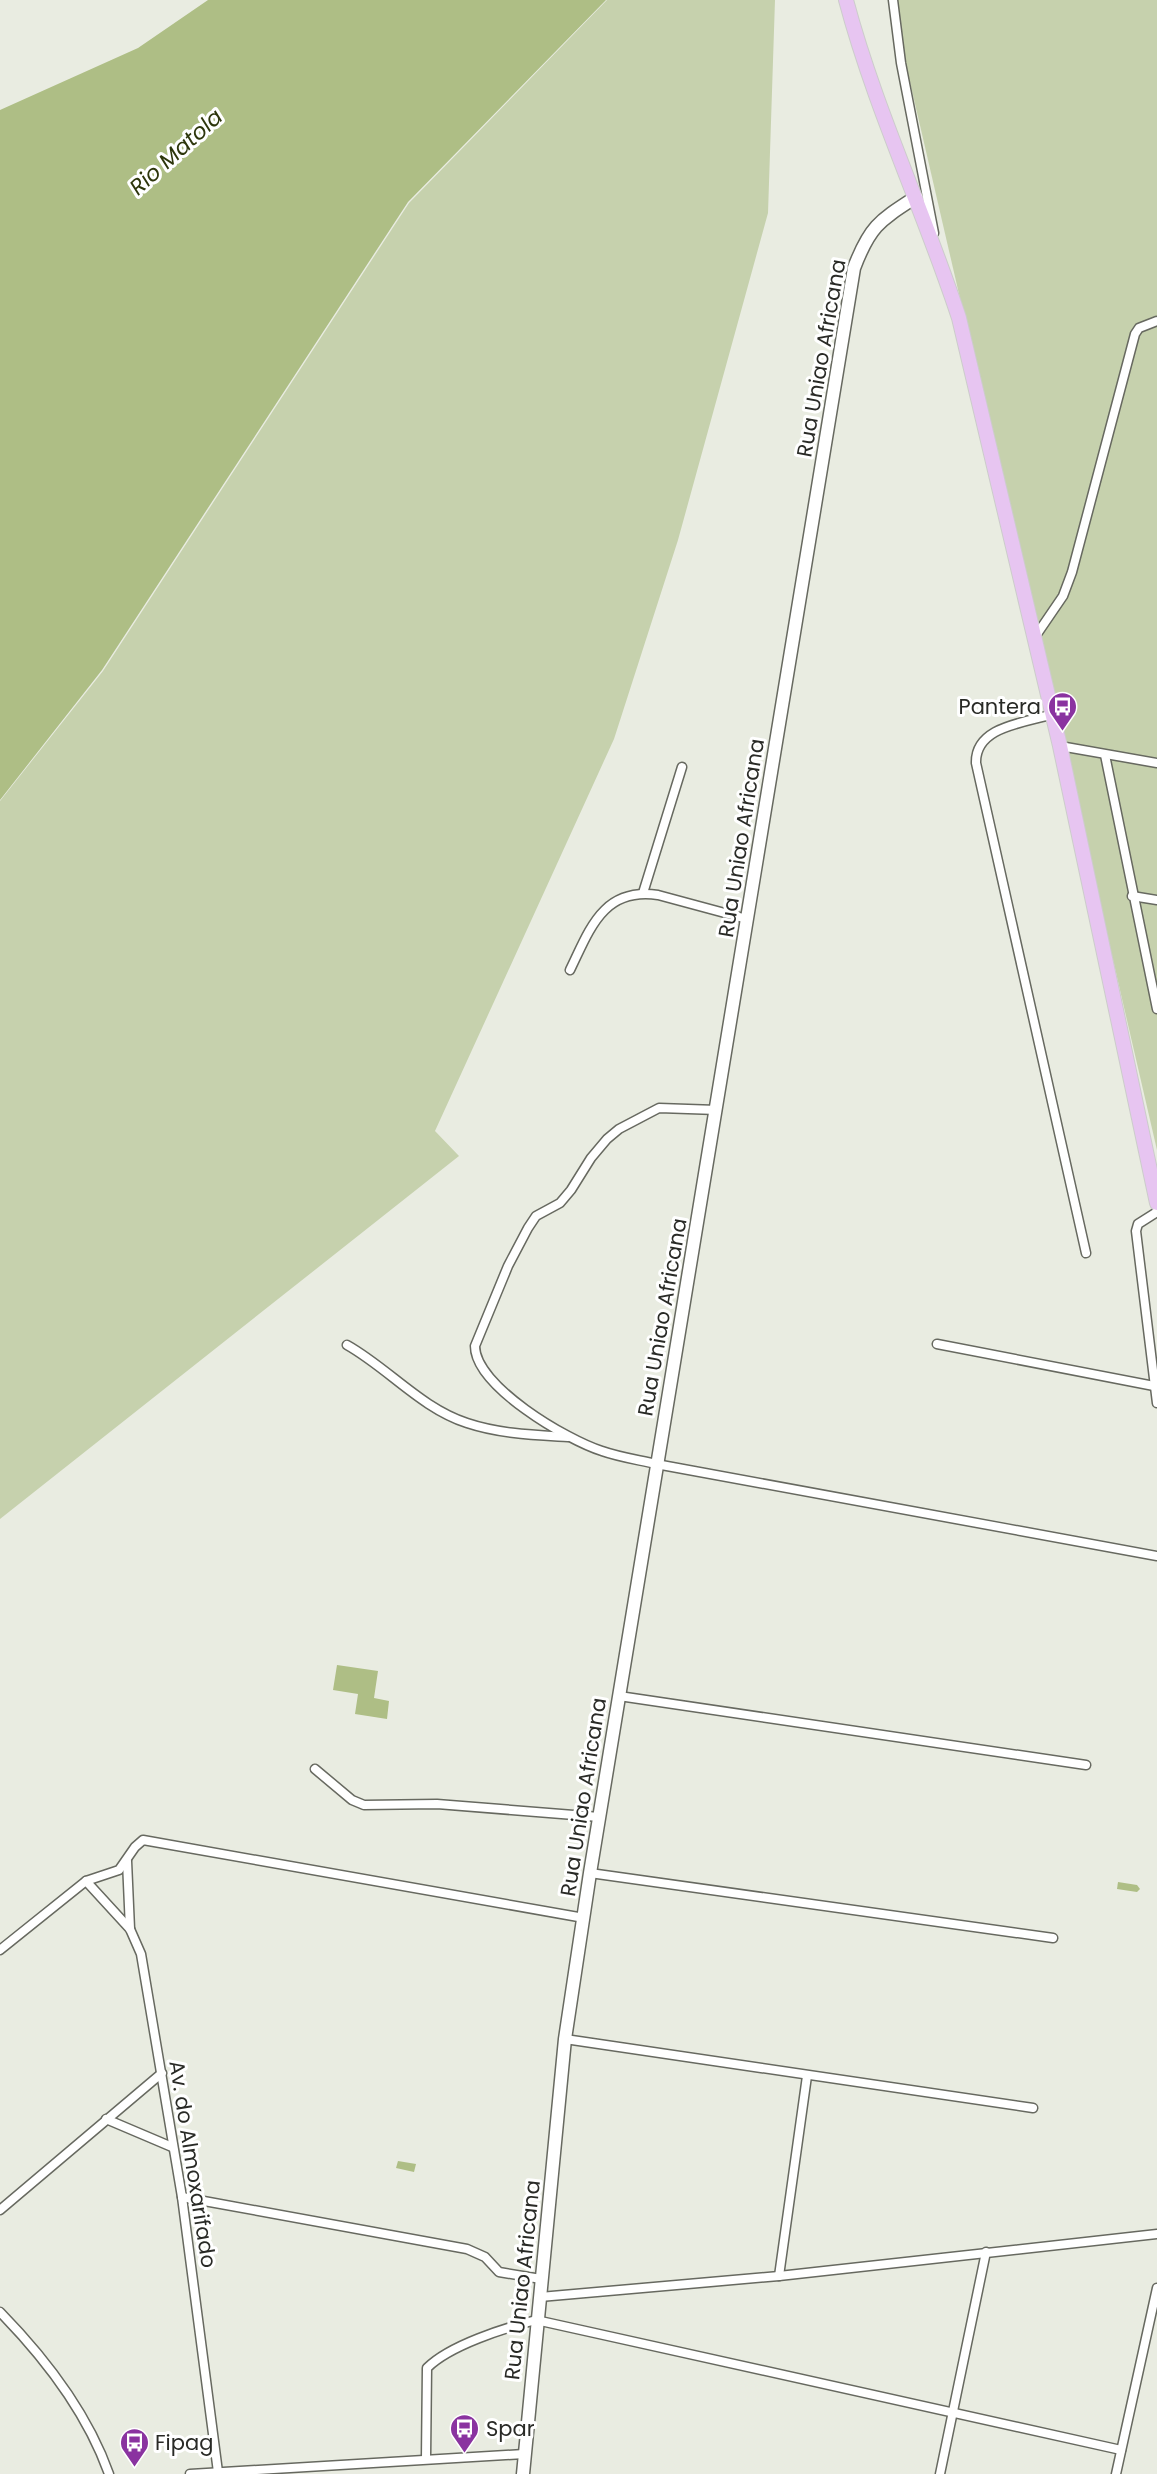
<svg xmlns="http://www.w3.org/2000/svg" width="1157" height="2474" viewBox="0 0 1157 2474" font-family="Poppins,sans-serif">
	<rect width="100%" height="100%" fill="#e9ece1"/>
	<g fill="#c6d1ad">
		<path d="M607 0H775L768 213 678 540 614 739 435 1131 459 1156 0 1519V801L103 671 409 203Z"/>
		<path d="M891 0H1157V1150Z"/>
	</g>
	<g fill="#aebe85">
		<path d="M208 0H606L408 202 102 670 0 800V110L138 48Z"/>
		<path d="M337 1665 378 1671 374 1698 389 1701 387 1719 355 1714 358 1694 333 1690Z"/>
		<path d="M1118 1882 1137 1885 1140 1889 1137 1892 1117 1889Z"/>
		<path d="M398 2161 416 2164 414 2172 396 2168Z"/>
	</g>
	<g fill="none" stroke-linecap="round" stroke-linejoin="round">
		<defs>
			<g id="street">
				<path d="M893 0 901 63 934 233"/>
				<path d="M1035 637 1063 596 1072 572 1135 334 1139 328 1157 321"/>
				<path d="M1053 714C1025 723 975 726 976 763L1086 1253"/>
				<path d="M1060 746 1157 763"/>
				<path d="M1105 755 1157 1009"/>
				<path d="M643 893 682 767"/>
				<path d="M1132 896 1157 900"/>
				<path d="M570 970C590 929 603 887 658 895L747 919"/>
				<path d="M717 1110 659 1108 619 1129 607 1139 591 1158 571 1190 560 1203 536 1216 528 1228 508 1266 475 1346C475 1386 567 1440 602 1451 619 1457 639 1460 656 1464L1157 1556"/>
				<path d="M1157 1212 1138 1224 1136 1231 1157 1403"/>
				<path d="M937 1344 1154 1386"/>
				<path d="M347 1345C388 1368 421 1408 467 1423 500 1434 535 1435 568 1437"/>
				<path d="M619 1696 1086 1765"/>
				<path d="M315 1769 352 1800 364 1805 437 1804 599 1817"/>
				<path d="M127 1861 130 1929"/>
				<path d="M590 1873 1053 1938"/>
				<path d="M86 1881 130 1929 141 1954 182 2197 218 2472"/>
				<path d="M0 1950 86 1881 119 1870 135 1847 143 1840 584 1918"/>
				<path d="M565 2039 1033 2108"/>
				<path d="M106 2119 172 2147"/>
				<path d="M182 2197 467 2249 485 2257 499 2272 541 2279"/>
				<path d="M0 2210 162 2073"/>
				<path d="M779 2276 807 2076"/>
				<path d="M540 2297 779 2276 1157 2234"/>
				<path d="M0 2312C46 2359 87 2412 109 2474"/>
				<path d="M426 2458 427 2368C450 2345 505 2328 536 2320L1121 2450"/>
				<path d="M190 2474 524 2454"/>
				<path d="M940 2474 986 2252"/>
				<path d="M1116 2474 1157 2288"/>
			</g>
			<path id="secondary" d="M523 2474 565 2039 590 1873 854 268C870 226 879 221 916 197"/>
			<path id="primary" d="M846 0C875 109 924 211 959 318L1060 746 1157 1203"/>
		</defs>
		<use href="#street" stroke="#676960" stroke-width="11"/>
		<use href="#secondary" stroke="#676960" stroke-width="15"/>
		<use href="#primary" stroke="#cccccb" stroke-width="16"/>
		<use href="#street" stroke="#fff" stroke-width="8"/>
		<use href="#secondary" stroke="#fff" stroke-width="12"/>
		<use href="#primary" stroke="#e7c5f1" stroke-width="14"/>
	</g>
	<defs>
		<symbol id="bus-pin" viewBox="-11 -11 22 30"><path d="M0 17L-7.5 6A9.5 9.5 0 1 1 7.5 6Z" fill="#8a33a0" stroke="#fff"/><path d="M-5-6H5V4H4V6H2V4H-2V6H-4V4H-5ZM-3.5-4V0h7V-4ZM-3.5 1.2v1.5H-2V1.2ZM2 1.2v1.5H3.5V1.2Z" fill="#fff"/></symbol>
	</defs>
	<g fill-rule="evenodd">
		<use href="#bus-pin" x="1046" y="690" width="33" height="45"/>
		<use href="#bus-pin" x="448" y="2412" width="33" height="45"/>
		<use href="#bus-pin" x="118" y="2426" width="33" height="45"/>
	</g>
	<g text-anchor="middle" dominant-baseline="central" stroke-width="6" stroke-linejoin="round" paint-order="stroke">
		<g font-size="21" fill="#292a26" stroke="#fff">
			<text transform="translate(821 358) rotate(-80)">Rua Uniao Africana</text>
			<text transform="translate(741 838) rotate(-81)">Rua Uniao Africana</text>
			<text transform="translate(662 1317) rotate(-80)">Rua Uniao Africana</text>
			<text transform="translate(583 1797) rotate(-81)">Rua Uniao Africana</text>
			<text transform="translate(193 2164) rotate(81)">Av. do Almoxarifado</text>
			<text transform="translate(522 2280) rotate(-84)">Rua Uniao Africana</text>
		</g>
		<g font-size="21" fill="#292a26" stroke="#fff" text-anchor="start">
			<text x="1041" y="706" text-anchor="end">Pantera</text>
			<text x="486" y="2428">Spar</text>
			<text x="155" y="2442">Fipag</text>
		</g>
		<g font-size="22" font-style="italic" fill="#2d360b" stroke="#fff">
			<text transform="translate(176 152) rotate(-42)">Rio Matola</text>
		</g>
	</g>
</svg>
